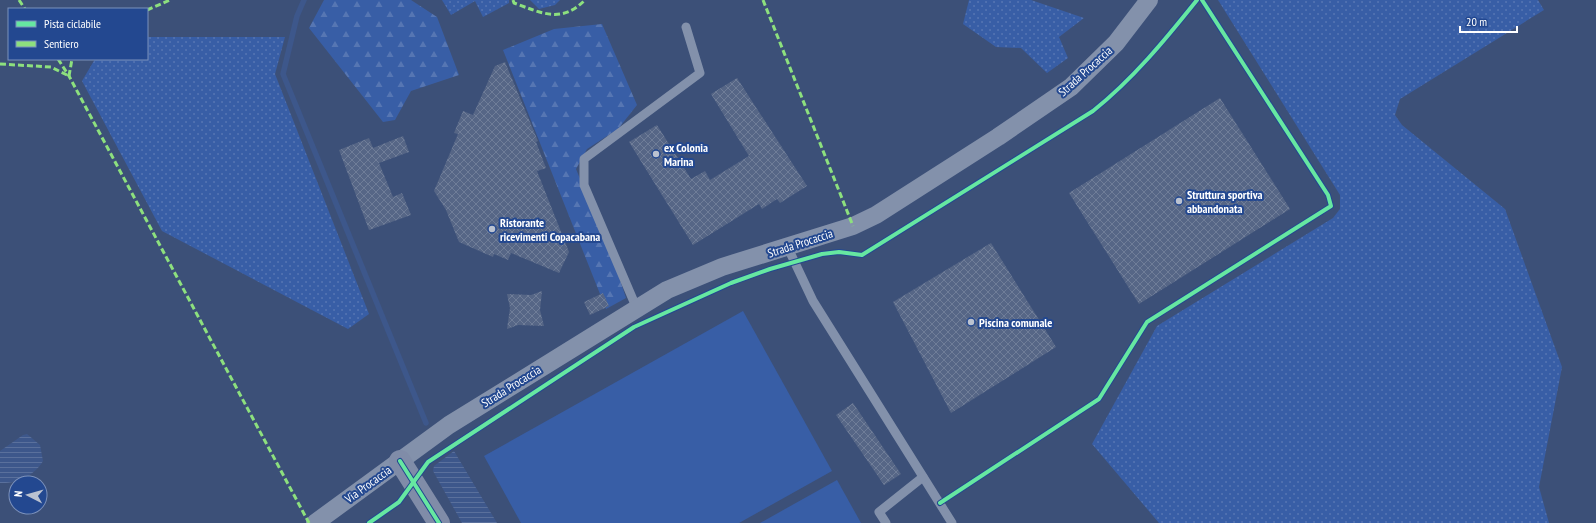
<svg xmlns="http://www.w3.org/2000/svg" width="1596" height="523" viewBox="0 0 1596 523" font-family="'PT Sans Narrow',sans-serif">
	<defs>
		<pattern id="grass-dots" width="8" height="8" patternUnits="userSpaceOnUse"><rect width="8" height="8" fill="#385ea6"/><path d="M2 2h.1M6 6h.1" fill="none" stroke="#5676b3" stroke-width="1.8" stroke-linecap="round"/></pattern>
		<pattern id="forest-firs" width="22" height="20" patternUnits="userSpaceOnUse"><rect width="22" height="20" fill="#385ea6"/><path d="M5 1l3.5 6h-7zM16 11l3.5 6h-7z" fill="#5676b3"/></pattern>
		<pattern id="water-rules" width="6" height="5" patternUnits="userSpaceOnUse"><rect width="6" height="5" fill="#3d578b"/><path d="M0 2.5h6" fill="none" stroke="#5a709c"/></pattern>
		<pattern id="building-cross-hatch" width="8" height="8" patternUnits="userSpaceOnUse"><rect width="8" height="8" fill="#566686"/><path d="M0 0l8 8M0 8l8-8" fill="none" stroke="#6f7d98"/></pattern>
	</defs>
	<rect width="100%" height="100%" fill="#3c5078"/>
	<g fill="url(#grass-dots)">
		<path d="M442 0H509V3L483 17 475 1 451 15Z"/>
		<path d="M530 0H560L555 5 539 9Z"/>
		<path d="M969 0H1031L1084 18 1059 37 1068 58 1047 73 1021 48 996 47 963 24Z"/>
		<path d="M1218 0H1538L1544 10 1400 99 1395 115 1402 125 1505 209 1562 367 1539 487 1549 523H1159L1092 444 1157 326 1333 218 1340 209V195Z"/>
		<path d="M147 37H285L275 74 369 314 348 329 162 231 82 81 95 59H147Z"/>
	</g>
	<g fill="url(#forest-firs)">
		<path d="M324 0H411L437 17 459 75 411 91 395 120 383 122 309 28Z"/>
		<path d="M602 24 637 105 618 129 587 149 576 169 613 259 626 298 606 309 503 50 554 29Z"/>
	</g>
	<g fill="#385ea6">
		<path d="M743 311 832 471 739 523H521L484 456Z"/>
		<path d="M837 480 861 523H760Z"/>
	</g>
	<g fill="url(#water-rules)">
		<path d="M27 434 40 445 43 461C35 475 17 484 0 483V451L23 435Z"/>
		<path d="M454 451 497 523H462L433 471 434 466Z"/>
	</g>
	<g fill="none" stroke-linecap="round" stroke-linejoin="round">
		<path stroke="#3d578b" stroke-width="5.5" d="M304 0 297 16 283 74 426 423"/>
	</g>
	<g fill="url(#building-cross-hatch)">
		<path d="M505 62 538 141 536 142 546 168 537 171 569 252 559 273 511 253 508 260 494 254 493 257 459 242 446 210 434 191 458 134 454 133 463 111 473 115 495 66Z"/>
		<path d="M737 78 807 186 780 203 777 199 762 209 759 204 693 245 629 142 657 125 691 179 705 171 710 180 749 156 711 94Z"/>
		<path d="M1220 98 1290 209 1139 304 1069 193Z"/>
		<path d="M403 136 409 152 379 163 393 197 402 193 411 215 369 230 339 150 369 138 373 148Z"/>
		<path d="M991 243 1056 347 951 413 893 302Z"/>
		<path d="M542 291 540 310 544 326 518 325 507 329 510 308 507 294 531 295Z"/>
		<path d="M603 293 609 306 590 315 584 302Z"/>
		<path d="M853 403 901 474 884 485 836 415Z"/>
	</g>
	<g fill="none" stroke-linecap="round" stroke-linejoin="round">
		<g stroke="#8391ab" stroke-width="9">
			<path d="M788 248 813 301 952 523"/>
			<path d="M637 309 584 185V159L700 73 686 27"/>
			<path d="M886 523 879 512 923 477"/>
		</g>
		<path stroke="#8391ab" stroke-width="18" d="M315 523 449 425 667 290 722 267 853 226 876 215 998 137 1071 87 1116 43 1149 0"/>
		<path stroke="#808ca8" stroke-width="22" d="M400 461 439 523"/>
		<g stroke="#8de07e" stroke-width="3" stroke-dasharray="6 3" stroke-linecap="butt">
			<path d="M19 0 25 9"/>
			<path d="M513 0 514 3C542 13 561 24 585 0"/>
			<path d="M763 0 853 226"/>
			<path d="M147 10 170 0"/>
			<path d="M58 59 69 76 309 523"/>
			<path d="M0 64 51 67 69 76"/>
			<path d="M69 76 72 59"/>
		</g>
		<defs>
			<g id="cycleway">
				<path d="M400 461 439 523"/>
				<path d="M940 503 1099 399 1147 322 1331 206 1328 195 1202 0"/>
				<path d="M369 523 399 502 428 462 634 327 731 283 770 269 822 254 839 252 862 255 1093 111C1133 79 1165 40 1197 0"/>
			</g>
		</defs>
		<use href="#cycleway" stroke="#234890" stroke-width="6"/>
		<use href="#cycleway" stroke="#66e7a1" stroke-width="4"/>
	</g>
	<g fill="#bbc2d0" stroke="#234890" stroke-width="1.5">
		<circle cx="656" cy="154" r="4"/>
		<circle cx="1179" cy="201" r="4"/>
		<circle cx="492" cy="229" r="4"/>
		<circle cx="971" cy="322" r="4"/>
	</g>
	<g text-anchor="middle" dominant-baseline="central" stroke-width="4" stroke-linejoin="round" paint-order="stroke">
		<g font-size="12" fill="#fff" stroke="#234890">
			<text transform="translate(1085 71) rotate(-42)">Strada Procaccia</text>
			<text transform="translate(800 243) rotate(-18)">Strada Procaccia</text>
			<text transform="translate(511 386) rotate(-32)">Strada Procaccia</text>
			<text transform="translate(368 484) rotate(-36)">Via Procaccia</text>
		</g>
		<g font-size="12" font-weight="bold" fill="#fff" stroke="#234890" text-anchor="start">
			<text x="664" y="147">ex Colonia<tspan x="664" dy="14">Marina</tspan></text>
			<text x="1187" y="194">Struttura sportiva<tspan x="1187" dy="14">abbandonata</tspan></text>
			<text x="500" y="222">Ristorante<tspan x="500" dy="14">ricevimenti Copacabana</tspan></text>
			<text x="979" y="322">Piscina comunale</text>
		</g>
	</g>
	<rect x="8" y="8" width="140" height="52" fill="#234890" stroke="#7b91bc"/>
	<rect x="16" y="21" width="20" height="6" fill="#66e7a1" stroke="#7b91bc"/>
	<text x="44" y="28" font-size="12" fill="#ffffff">Pista ciclabile</text>
	<rect x="16" y="41" width="20" height="6" fill="#8de07e" stroke="#7b91bc"/>
	<text x="44" y="48" font-size="12" fill="#ffffff">Sentiero</text>
	<g transform="translate(28 495) rotate(276)"><circle r="19" fill="#234890" stroke="#7b91bc"/>
	<path d="M0-3L7 15L0 10L-7 15Z" fill="#bbc2d0"/>
	<text y="-6" font-size="11" font-weight="bold" text-anchor="middle" fill="#ffffff">N</text>
	</g>
	<path d="M1460 26v6h57v-6" fill="none" stroke="#ffffff" stroke-width="2"/>
	<text x="1466" y="26" font-size="12" fill="#ffffff" stroke="#234890" stroke-width="3" paint-order="stroke">20 m</text>
</svg>
